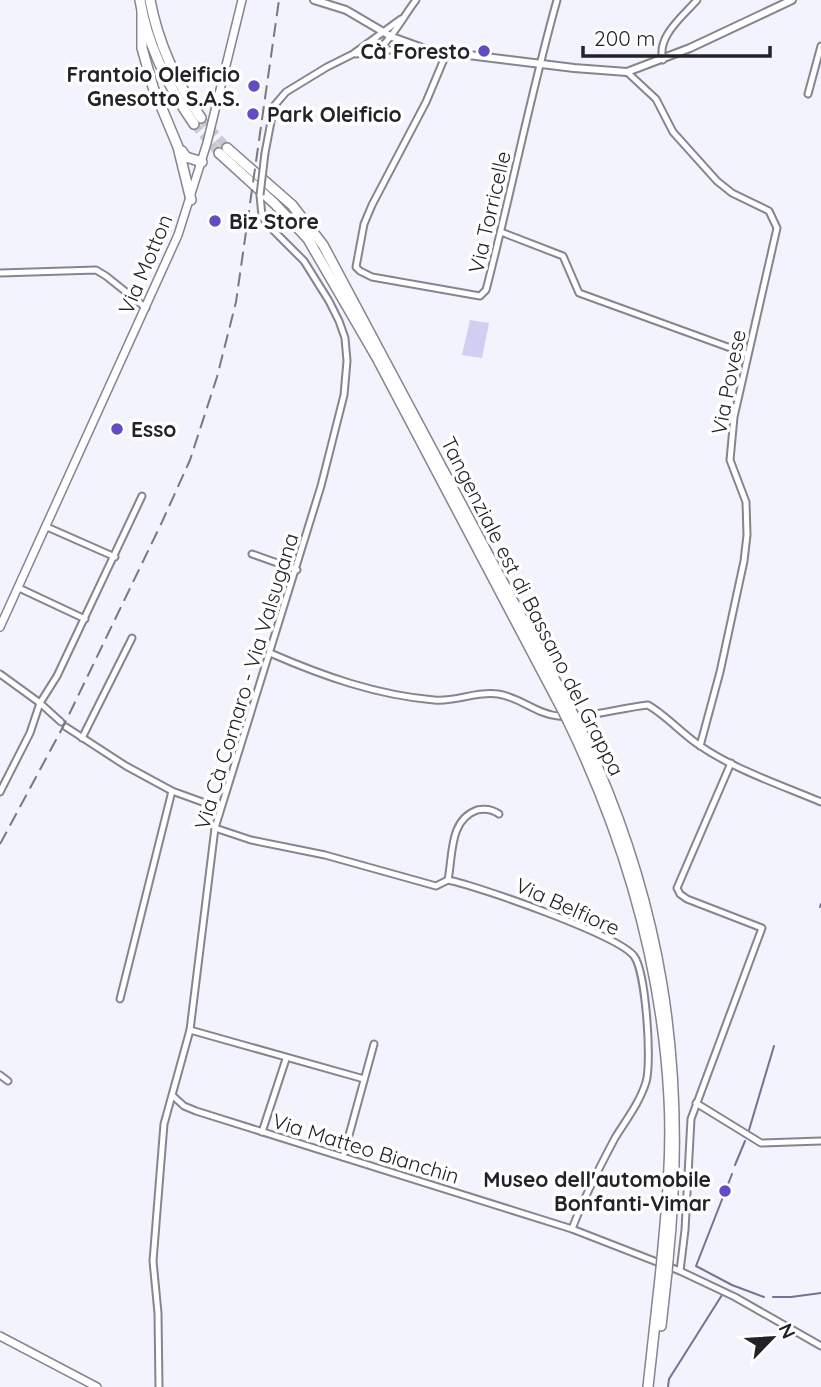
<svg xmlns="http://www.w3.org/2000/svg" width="821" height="1387" viewBox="0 0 821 1387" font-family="Quicksand,sans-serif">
	<rect width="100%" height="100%" fill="#f3f3fe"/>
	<path fill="#d0cef2" d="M470 320 489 323 482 358 462 355Z"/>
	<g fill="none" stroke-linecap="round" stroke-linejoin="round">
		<g stroke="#757290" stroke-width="2">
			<path d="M820 907 821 904"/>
			<path d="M749 1130 774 1046"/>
			<path d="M735 1165 745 1141"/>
			<path d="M732 1174 696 1266 732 1285 764 1297"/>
			<path d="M773 1297H791L821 1293"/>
			<path d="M668 1387 669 1379 722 1295"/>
		</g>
		<g stroke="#c9c9d3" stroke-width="9" stroke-dasharray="9 4.5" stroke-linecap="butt">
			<path d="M201 118 227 148"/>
			<path d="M194 124 219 153"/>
		</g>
		<defs>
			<g id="minor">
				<path d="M378 50C394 36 403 17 416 0"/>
				<path d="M447 52 426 102 372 205 364 224 356 267 360 271 372 277 480 296 486 290C511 194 530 96 557 0"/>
				<path d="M356 54 377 50H423"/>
				<path d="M663 60C656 37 683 16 697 0"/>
				<path d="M627 72 656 99 673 132 717 181 732 193 769 211 777 228 734 417 730 460 746 502 747 535 744 561 720 672 700 746"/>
				<path d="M808 94 821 46"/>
				<path d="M265 153 274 106 286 92 327 67 353 54 401 19"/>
				<path d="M501 232 563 256 579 293 747 354"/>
				<path d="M0 273 96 270 106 276 146 308"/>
				<path d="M47 527 115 557"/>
				<path d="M252 554 297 570"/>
				<path d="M19 588 85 619"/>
				<path d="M270 653C323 676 376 695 434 700 456 702 476 691 498 694 520 697 536 714 558 716 587 719 618 708 648 705 667 716 681 733 699 745 735 770 781 785 821 802"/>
				<path d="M0 674 40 703 61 722"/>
				<path d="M66 727 126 766 172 791 219 808"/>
				<path d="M82 738 132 638"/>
				<path d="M0 792 30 733 40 703 57 676 142 496"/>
				<path d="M215 828 251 840 325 855 436 886 448 880"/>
				<path d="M448 880C478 886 618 935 634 956 646 972 652 1063 646 1082 640 1102 626 1120 615 1138 599 1168 584 1197 572 1229"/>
				<path d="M448 880C453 855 449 820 477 810 486 808 492 809 499 814"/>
				<path d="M120 999 172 791"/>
				<path d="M190 1030 364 1079"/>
				<path d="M0 1075 8 1081"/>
				<path d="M173 1096 184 1106 196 1111 572 1229 680 1271 735 1297 821 1346"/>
				<path d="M696 1103 761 1143 821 1141"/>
				<path d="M262 1132 286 1059"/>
				<path d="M343 1157 374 1044"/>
				<path d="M680 1271 685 1230 691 1119 762 928 687 899 680 894 677 888 731 763"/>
				<path d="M159 1387 158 1313 153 1261 164 1124 190 1030 215 828 321 486 344 395 347 361 345 338 339 321 329 301 304 261 268 225 262 216 260 195"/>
			</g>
			<path id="tertiary" d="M314 0 346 10 392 37 428 50 574 68 627 72 690 48 792 0"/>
			<g id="secondary">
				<path d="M0 627 178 235 207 143 242 0"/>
				<path d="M0 1336 97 1387"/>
			</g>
			<g id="trunk">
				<path d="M140 0C147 45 168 86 194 124"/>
				<path d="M150 0C158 43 176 82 201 118"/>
				<path d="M142 12V48L153 87 178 147 191 200"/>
				<path d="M227 148 292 205 323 245 571 710"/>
				<path d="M182 151 186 157 202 162"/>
				<path d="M219 153 274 203 308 239 377 358 563 711"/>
				<path d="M576 720C662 896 688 1066 668 1260"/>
				<path d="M568 721C625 839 662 966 669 1098 672 1152 667 1205 662 1258"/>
				<path d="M661 1326 667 1272"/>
				<path d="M648 1387 661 1269"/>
			</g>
		</defs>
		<use href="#minor" stroke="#858491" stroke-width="9"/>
		<use href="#tertiary" stroke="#858491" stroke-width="10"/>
		<use href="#secondary" stroke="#858491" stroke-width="10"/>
		<use href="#trunk" stroke="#858491" stroke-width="12"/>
		<use href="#minor" stroke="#fff" stroke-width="5"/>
		<use href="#tertiary" stroke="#fff" stroke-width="6"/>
		<use href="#secondary" stroke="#fff" stroke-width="7"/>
		<use href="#trunk" stroke="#fff" stroke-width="9"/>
		<path stroke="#78787f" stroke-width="2" stroke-dasharray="14 7" stroke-linecap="butt" d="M0 844 64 725 162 522 190 460 217 377 236 302 279 0"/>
		<defs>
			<path id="minor-bridge" d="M260 195 265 153"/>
			<g id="trunk-bridge">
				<path d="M571 710 576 720"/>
				<path d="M563 711 568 721"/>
				<path d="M661 1269 662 1258"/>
				<path d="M667 1272 668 1260"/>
			</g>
		</defs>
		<use href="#minor-bridge" stroke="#858491" stroke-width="9" stroke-linecap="butt"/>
		<use href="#trunk-bridge" stroke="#858491" stroke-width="12" stroke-linecap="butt"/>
		<use href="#minor-bridge" stroke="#fff" stroke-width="5"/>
		<use href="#trunk-bridge" stroke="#fff" stroke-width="9"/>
	</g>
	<g fill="#644ac3" stroke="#fff" stroke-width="2.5">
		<circle cx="484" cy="51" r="7"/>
		<circle cx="254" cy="86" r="7"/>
		<circle cx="253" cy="114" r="7"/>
		<circle cx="215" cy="221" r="7"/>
		<circle cx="117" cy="429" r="7"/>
		<circle cx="725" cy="1191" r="7"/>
	</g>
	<g text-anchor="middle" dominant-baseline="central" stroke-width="7" stroke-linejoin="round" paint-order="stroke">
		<g font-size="21" font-weight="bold" fill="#232227" stroke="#fff" text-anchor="end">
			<text x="470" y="51">Cà Foresto</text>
			<text x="240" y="74">Frantoio Oleificio<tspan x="240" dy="24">Gnesotto S.A.S.</tspan></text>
			<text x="267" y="114" text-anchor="start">Park Oleificio</text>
			<text x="229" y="221" text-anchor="start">Biz Store</text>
			<text x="131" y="429" text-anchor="start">Esso</text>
			<text x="711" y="1179">Museo dell'automobile<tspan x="711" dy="24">Bonfanti-Vimar</tspan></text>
		</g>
		<g font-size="21" fill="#232227" stroke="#fff">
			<text transform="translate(489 212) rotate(-77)">Via Torricelle</text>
			<text transform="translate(145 264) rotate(-67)">Via Motton</text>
			<text transform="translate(728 382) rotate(-79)">Via Povese</text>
			<text transform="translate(533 606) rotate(63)">Tangenziale est di Bassano del Grappa</text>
			<text transform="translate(246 681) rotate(-73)">Via Cà Cornaro - Via Valsugana</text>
			<text transform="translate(568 906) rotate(24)">Via Belfiore</text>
			<text transform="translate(366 1148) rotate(17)">Via Matteo Bianchin</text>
		</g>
	</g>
	<g transform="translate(772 1338) rotate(65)" stroke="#ffffff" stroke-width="5" paint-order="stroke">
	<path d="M0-5L12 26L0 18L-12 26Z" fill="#232227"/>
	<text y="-10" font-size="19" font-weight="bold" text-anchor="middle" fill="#232227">N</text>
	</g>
	<path d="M583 46v10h187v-10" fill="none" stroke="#232227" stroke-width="3.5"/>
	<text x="594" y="46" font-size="21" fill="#232227" stroke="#ffffff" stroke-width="5" paint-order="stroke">200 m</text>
</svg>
